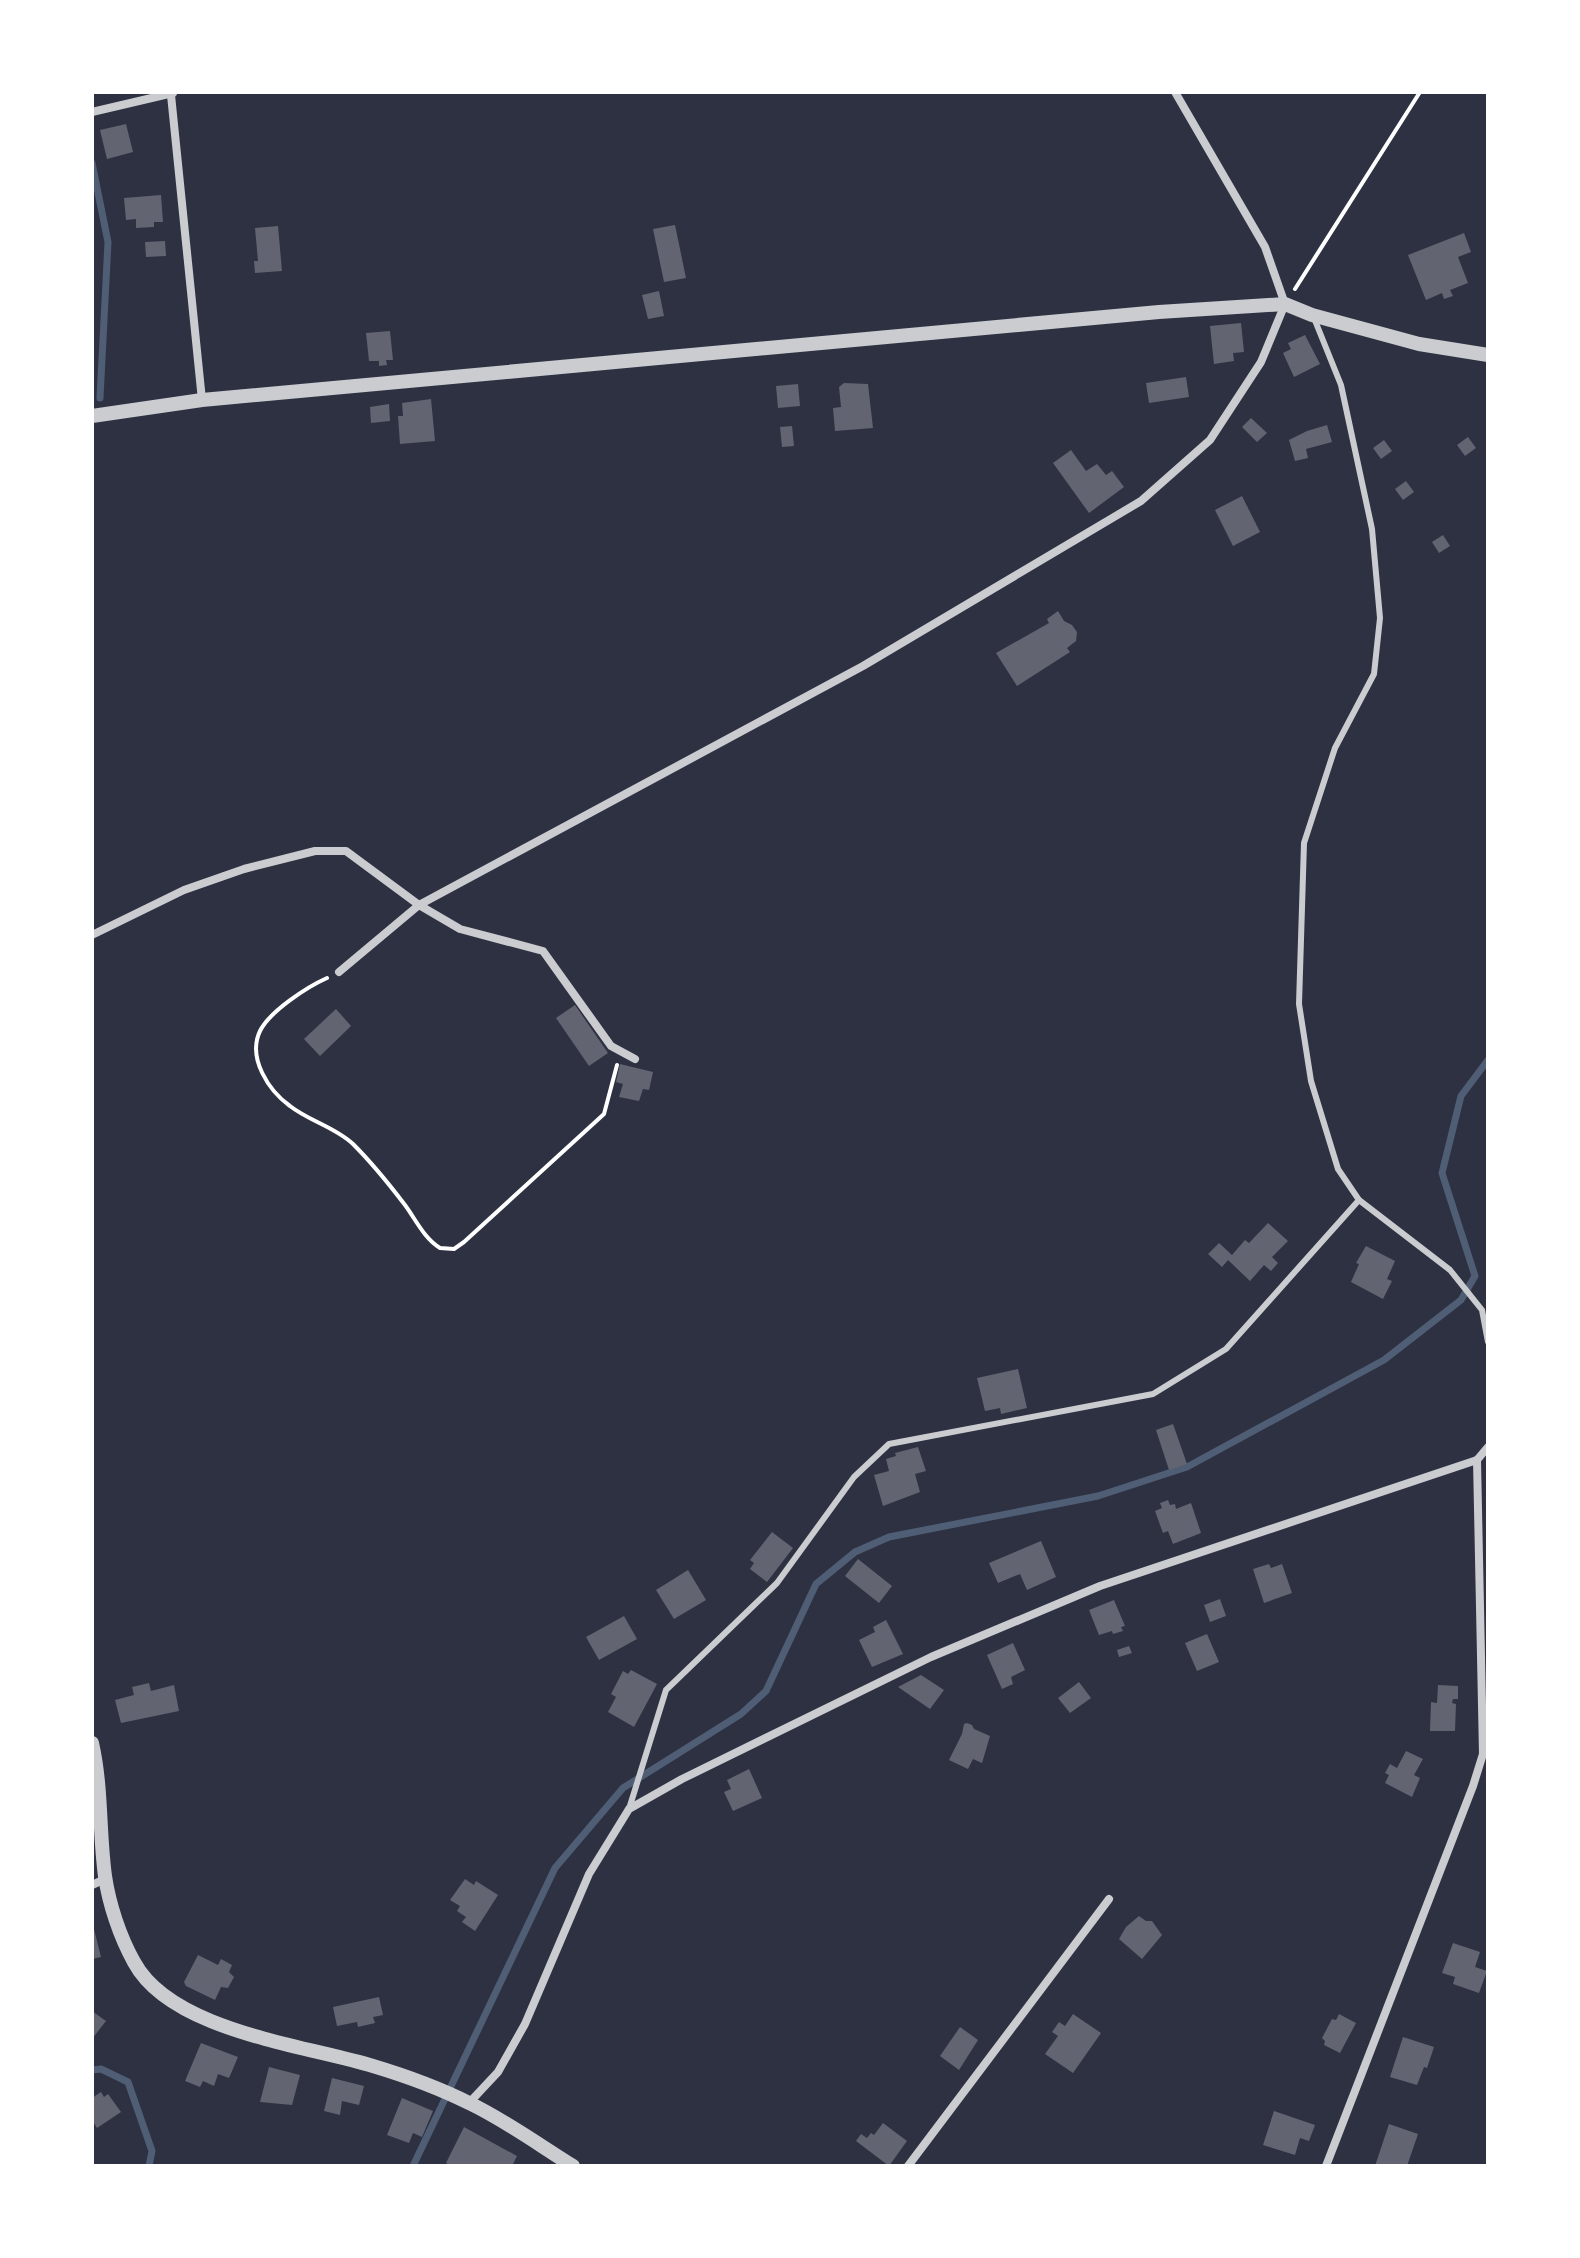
<svg xmlns="http://www.w3.org/2000/svg" width="1580" height="2258" viewBox="0 0 1580 2258" font-family="Mulish,sans-serif">
	<rect width="100%" height="100%" fill="#2d3142"/>
	<g fill="none" stroke-linecap="round" stroke-linejoin="round">
		<g stroke="#4f5d75" stroke-width="7">
			<path d="M92 163 108 242 100 398"/>
			<path d="M92 2070 101 2069 128 2082 152 2151 149 2166"/>
			<path d="M413 2166 555 1868 623 1788 741 1714 766 1691 816 1584 855 1552 889 1537 1098 1496 1187 1467 1384 1360 1461 1300 1475 1276 1442 1173 1461 1096 1488 1060"/>
		</g>
	</g>
	<g fill="#626471">
		<path d="M126 124 133 152 107 159 100 130Z"/>
		<path d="M161 195 163 222H154V227L136 228V219L126 220 124 198Z"/>
		<path d="M675 225 686 278 664 282 653 229Z"/>
		<path d="M278 226 282 271 255 273 254 261H258L255 228Z"/>
		<path d="M1464 233 1471 252 1458 257 1468 283 1450 290 1453 296 1444 299 1442 293 1426 300 1408 255Z"/>
		<path d="M165 241 166 256 146 257 145 242Z"/>
		<path d="M659 291 664 316 648 319 642 295Z"/>
		<path d="M1241 323 1244 352 1233 353 1234 361 1214 364 1210 326Z"/>
		<path d="M390 331 393 360H386L387 365 379 366V361H369L366 333Z"/>
		<path d="M1305 335 1320 364 1294 377 1283 353 1291 349 1288 343Z"/>
		<path d="M1186 377 1189 397 1149 403 1146 383Z"/>
		<path d="M844 383 868 384 873 428 835 431 833 408 841 407 839 387Z"/>
		<path d="M798 384 800 406 778 408 776 386Z"/>
		<path d="M431 399 435 441 400 444 398 416H403L402 403Z"/>
		<path d="M389 404 390 421 371 423 370 407Z"/>
		<path d="M1251 418 1267 433 1257 442 1242 427Z"/>
		<path d="M1327 425 1332 442 1306 449 1308 458 1295 461 1289 440 1307 431Z"/>
		<path d="M792 426 794 446 782 447 780 427Z"/>
		<path d="M1468 437 1476 448 1465 456 1457 445Z"/>
		<path d="M1384 440 1392 451 1381 459 1373 448Z"/>
		<path d="M1071 450 1086 471 1097 464 1106 475 1112 471 1124 487 1089 513 1053 463Z"/>
		<path d="M1406 481 1414 492 1403 500 1395 489Z"/>
		<path d="M1242 496 1260 532 1233 546 1215 510Z"/>
		<path d="M1443 535 1450 546 1439 553 1432 542Z"/>
		<path d="M1058 611 1064 621 1072 625 1077 632 1076 641 1067 648 1070 652 1017 686 996 653 1049 623 1047 619Z"/>
		<path d="M575 1005 608 1053 589 1066 556 1018Z"/>
		<path d="M336 1009 351 1026 320 1056 304 1039Z"/>
		<path d="M620 1064 653 1072 649 1090 643 1089 639 1101 619 1097 623 1084 616 1082Z"/>
		<path d="M1268 1223 1288 1241 1272 1257 1278 1263 1271 1271 1264 1265 1250 1281 1228 1260 1222 1267 1208 1254 1219 1243 1232 1255 1245 1240 1249 1243Z"/>
		<path d="M1366 1246 1395 1261 1387 1279 1392 1281 1383 1299 1351 1282 1359 1264 1356 1263Z"/>
		<path d="M1018 1369 1027 1408 1001 1414 1000 1408 985 1411 977 1378Z"/>
		<path d="M1173 1424 1187 1464 1169 1470 1156 1430Z"/>
		<path d="M918 1447 926 1471 915 1474 920 1492 883 1506 874 1475 889 1471 886 1459 896 1456 895 1453Z"/>
		<path d="M1168 1500 1170 1505 1175 1504 1176 1509 1191 1503 1201 1533 1173 1544 1168 1531 1163 1533 1155 1511 1162 1508 1160 1503Z"/>
		<path d="M772 1532 793 1548 767 1582 750 1569 754 1563 750 1560Z"/>
		<path d="M1041 1541 1056 1577 1027 1590 1020 1574 998 1583 989 1563Z"/>
		<path d="M858 1559 892 1586 879 1603 845 1576Z"/>
		<path d="M1269 1564 1271 1568 1282 1564 1292 1593 1264 1603 1253 1569Z"/>
		<path d="M688 1570 706 1600 674 1619 656 1590Z"/>
		<path d="M1220 1599 1226 1616 1210 1622 1204 1605Z"/>
		<path d="M1114 1600 1125 1626 1121 1627 1123 1631 1113 1634 1112 1631 1099 1635 1089 1610Z"/>
		<path d="M624 1616 637 1639 599 1660 586 1637Z"/>
		<path d="M886 1620 903 1654 872 1667 859 1640 875 1632 873 1627Z"/>
		<path d="M1207 1634 1219 1662 1197 1671 1185 1643Z"/>
		<path d="M1013 1643 1025 1670 1011 1677 1013 1684 1002 1689 987 1655Z"/>
		<path d="M1129 1646 1132 1653 1119 1657 1117 1650Z"/>
		<path d="M631 1670 657 1684 634 1727 608 1712 616 1697 611 1694 623 1671 628 1674Z"/>
		<path d="M921 1675 944 1690 930 1709 898 1687Z"/>
		<path d="M1079 1682 1091 1698 1070 1713 1058 1698Z"/>
		<path d="M149 1683 151 1691 174 1685 179 1711 121 1723 115 1700 134 1695 132 1687Z"/>
		<path d="M1438 1685 1458 1686V1699H1453L1452 1703 1456 1704 1455 1731H1430L1431 1702 1437 1703Z"/>
		<path d="M967 1723 972 1725 974 1729 990 1736 982 1763 973 1759 968 1769 949 1760 962 1734 964 1724Z"/>
		<path d="M1406 1751 1423 1759 1414 1775 1420 1778 1412 1797 1385 1783 1389 1775 1385 1773 1390 1764 1397 1768Z"/>
		<path d="M749 1769 762 1798 733 1811 724 1792 731 1789 727 1780Z"/>
		<path d="M465 1879 474 1885 476 1881 498 1895 475 1931 462 1922 466 1917 457 1911 460 1906 450 1900Z"/>
		<path d="M1139 1916 1146 1921H1152L1162 1935 1142 1959 1119 1939 1126 1927Z"/>
		<path d="M92 1921 101 1957 92 1959Z"/>
		<path d="M1453 1943 1480 1952 1475 1967 1487 1971 1479 1993 1453 1984 1455 1977 1442 1973Z"/>
		<path d="M198 1955 218 1965 221 1959 232 1965 229 1972 234 1977 228 1988 221 1987 215 2000 186 1986 184 1982Z"/>
		<path d="M379 1997 383 2015 373 2017 375 2023 358 2027 357 2022 337 2026 333 2007Z"/>
		<path d="M92 2011 106 2021 92 2039Z"/>
		<path d="M1073 2014 1101 2033 1073 2073 1045 2054 1058 2036 1052 2032 1059 2022 1065 2026Z"/>
		<path d="M1339 2014 1356 2023 1340 2053 1324 2045 1325 2041 1322 2038 1332 2019 1336 2020Z"/>
		<path d="M960 2027 978 2040 959 2070 940 2056Z"/>
		<path d="M1403 2037 1434 2047 1427 2068 1424 2067 1417 2085 1390 2077Z"/>
		<path d="M201 2043 238 2057 229 2078 218 2074 214 2086 203 2081 200 2087 185 2081Z"/>
		<path d="M269 2067 300 2075 292 2105 260 2102Z"/>
		<path d="M332 2078 364 2086 359 2105 342 2101 340 2115 324 2111Z"/>
		<path d="M101 2092 104 2097 108 2094 121 2112 97 2128 92 2120V2098Z"/>
		<path d="M402 2098 433 2111 422 2137 413 2133 409 2143 387 2135Z"/>
		<path d="M1274 2111 1315 2125 1309 2141 1300 2138 1295 2155 1263 2145Z"/>
		<path d="M883 2123 907 2141 889 2166 856 2141 861 2134 867 2138 871 2133 874 2135Z"/>
		<path d="M1389 2124 1418 2134 1407 2166H1375Z"/>
		<path d="M464 2127 517 2156 512 2166H451L446 2163Z"/>
	</g>
	<g fill="none" stroke-linecap="round" stroke-linejoin="round">
		<g stroke="#fff" stroke-width="4">
			<path d="M1295 289 1420 92"/>
			<path d="M327 978C307 987 270 1011 260 1031 247 1058 269 1091 290 1106 309 1121 335 1127 353 1144 372 1163 389 1184 405 1205 416 1220 424 1238 440 1248L454 1249 464 1242 604 1114 617 1065"/>
		</g>
		<g stroke="#caccd0" stroke-width="6">
			<path d="M1314 318 1341 385 1372 529 1380 618 1374 674 1335 748 1304 843 1299 1004 1311 1081 1338 1169 1359 1200 1450 1270 1482 1310 1488 1342"/>
			<path d="M629 1809 666 1690 777 1583 854 1477 889 1444 1153 1394 1226 1349 1359 1200"/>
		</g>
		<g stroke="#caccd0" stroke-width="8">
			<path d="M171 95 202 400"/>
			<path d="M92 112 173 93"/>
			<path d="M92 935 184 890 244 869 315 851H346L419 905 863 666 1141 501 1210 440 1261 362 1285 304 1265 247 1175 92"/>
			<path d="M339 972 419 905 460 929 543 951 611 1046 635 1059"/>
			<path d="M92 1885 105 1879"/>
			<path d="M469 2103 498 2072 525 2024 589 1874 629 1809 682 1779 931 1657 1100 1586 1477 1460 1488 1447"/>
			<path d="M908 2166 1109 1899"/>
			<path d="M1326 2166 1473 1786 1483 1754 1477 1460"/>
		</g>
		<g stroke="#caccd0" stroke-width="14">
			<path d="M92 416 202 400 1159 312 1285 304 1312 315 1419 344 1488 355"/>
			<path d="M92 1743C102 1787 99 1832 105 1876 109 1904 120 1937 134 1962 171 2031 304 2045 373 2066 403 2075 441 2089 469 2103 505 2120 539 2145 573 2166"/>
		</g>
	</g>
	<rect width="1580" height="2258" fill="none" stroke="#ffffff" stroke-width="188"/>
</svg>
